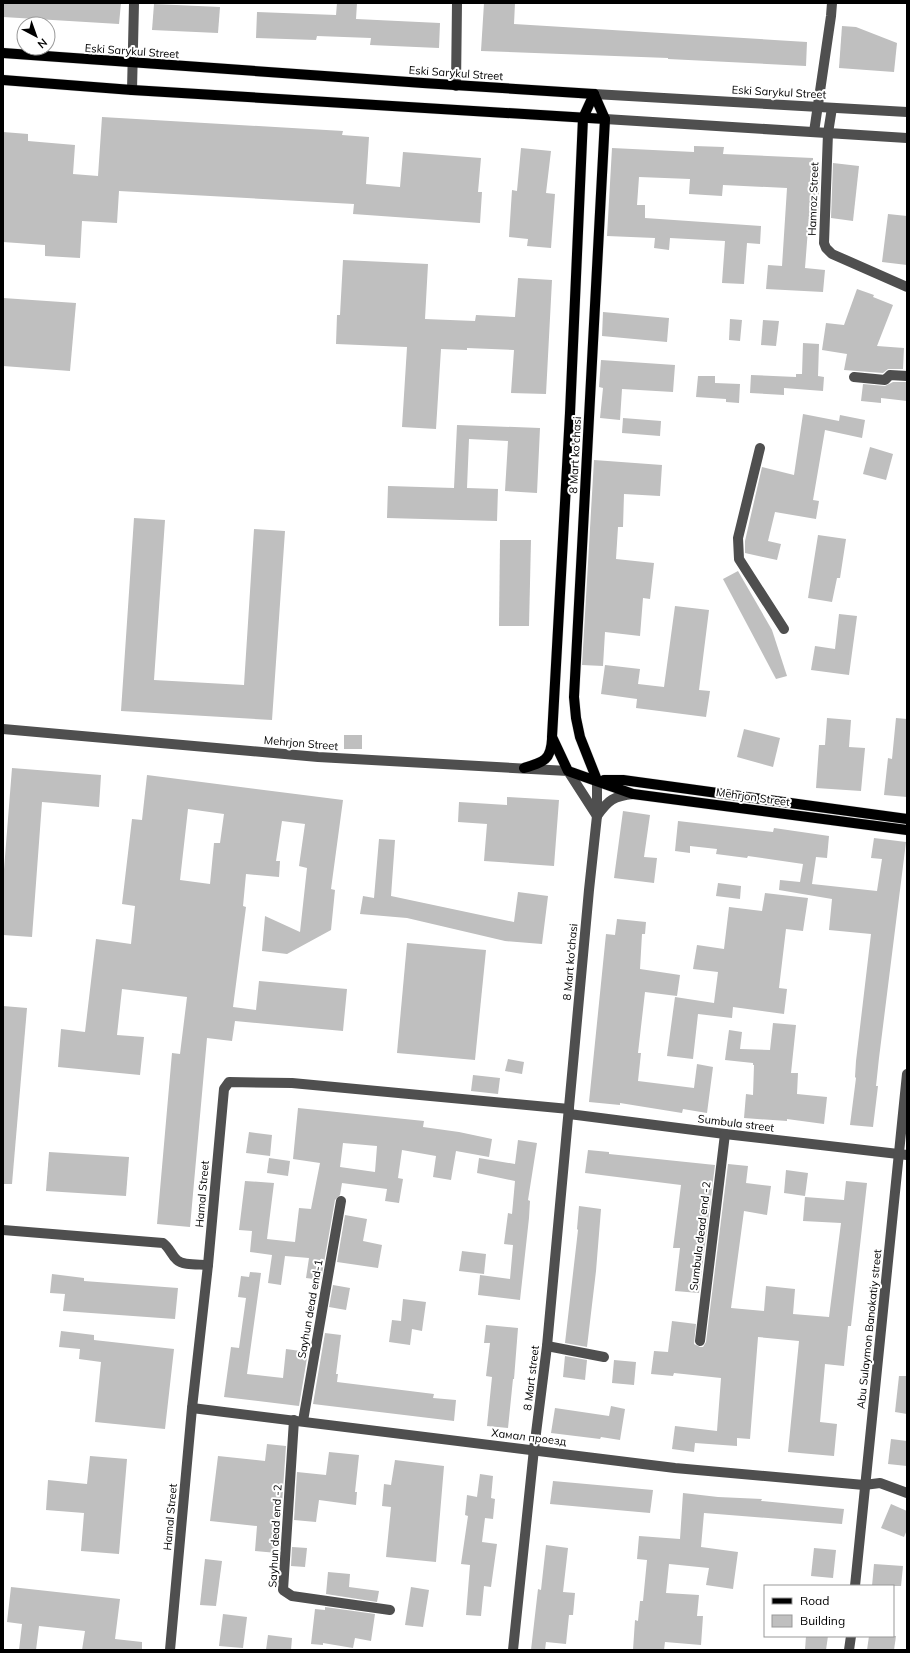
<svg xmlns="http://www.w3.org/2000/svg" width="910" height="1653" viewBox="0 0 910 1653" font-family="Mulish,sans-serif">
	<rect width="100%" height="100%" fill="#fff"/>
	<g fill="#bfbfbf" fill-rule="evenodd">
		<path d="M3 3H121L119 24 3 17Z"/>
		<path d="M337 3H357L356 19 440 23 439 48 370 45 371 38 317 36 316 40 256 38 257 12 336 15Z"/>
		<path d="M484 3H515L514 24 807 42 806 66 668 59V58L481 51Z"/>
		<path d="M154 4 220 7 218 33 152 30Z"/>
		<path d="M842 26 856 27 897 43 894 72 839 68Z"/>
		<path d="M102 117 343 131 342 135 369 137 366 184 400 187 403 152 481 158 478 192H482L480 223 353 214 354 204 119 191 117 223 82 221 80 258 45 256V245L3 242V132L28 134V141L75 145 73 174 98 176Z"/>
		<path d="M694 146 724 147 723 154 813 158V162H820L818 217 809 216 805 268 825 270 823 292 766 289 768 265 782 266 787 188 723 185 722 196 689 194 690 179 639 177 637 205H645V218L761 226 760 244 747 243 744 284 722 283 725 241 670 238 669 250 654 248 655 238 607 236 612 148 694 152Z"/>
		<path d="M521 148 551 151 546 193 555 194 551 248 527 246 528 239 509 237 512 190 517 191Z"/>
		<path d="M833 163 859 166 853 221 831 218Z"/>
		<path d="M888 214 907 216V265L882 262Z"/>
		<path d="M343 260 428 264 425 319 475 321 476 315 515 317 518 278 552 280 546 394 511 393 514 350 467 348V350L441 349 436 429 402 427 407 347 336 344 337 315H340Z"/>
		<path d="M857 289 874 295 873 297 893 305 877 346 904 348 903 369H888L883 373 844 370 847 354 822 350 826 323 844 325Z"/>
		<path d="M3 298 76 303 70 371 3 366Z"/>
		<path d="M603 312 669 318 667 342 602 336Z"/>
		<path d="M730 319 742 320 740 341 729 340Z"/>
		<path d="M763 320 779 321 776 346 761 345Z"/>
		<path d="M803 343 819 344 818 376 824 377 823 391 784 388V395L750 393 751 375 796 377V374H802Z"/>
		<path d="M601 360 675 365 673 392 622 389 620 420 600 418 603 388 599 387Z"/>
		<path d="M698 376H715V383L740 384 739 403 726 402V399L696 397Z"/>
		<path d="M893 382H907V401L881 398V403L861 401 863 384 885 386Z"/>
		<path d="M803 414 839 421 840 415 865 420 862 438 825 430 813 500 819 501 816 519 775 512 768 541 781 544 777 560 745 553V541L762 467 794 475Z"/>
		<path d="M623 418 661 421 660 436 622 433Z"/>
		<path d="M457 425 540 428 537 493 505 491 508 441 469 439 467 488 498 489 497 521 387 518 388 486 454 488Z"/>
		<path d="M870 447 893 454 886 480 863 474Z"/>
		<path d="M594 460 662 465 660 496 624 494 623 527H618L616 559 654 563 650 599 643 598 640 636 605 632 603 666 582 665Z"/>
		<path d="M134 518 165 520 154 680 244 685 254 529 285 531 272 720 121 711Z"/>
		<path d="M818 535 846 539 840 578H837L832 602 808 598Z"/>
		<path d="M500 540H531L529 626H499Z"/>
		<path d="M738 571 772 630 787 676 776 679 723 579Z"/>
		<path d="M675 606 709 610 699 690 710 691 706 717 636 708 637 699 601 694 605 665 640 669 638 684 664 687Z"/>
		<path d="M839 614 857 616 849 675 811 670 815 646 835 649Z"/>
		<path d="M827 718 851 720 849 747 865 748 861 791 816 788 819 745H825Z"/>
		<path d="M896 718 907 719V797L884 795 888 758 892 759Z"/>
		<path d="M744 729 780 738 773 767 737 757Z"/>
		<rect x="344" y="735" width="18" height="14"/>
		<path d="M12 768 101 775 99 807 42 802 32 937 3 935V882Z"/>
		<path d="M147 775 343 800 331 889 335 890 331 930 287 954 262 951 265 916 300 932 307 868 299 866 305 824 282 821 276 861H280L279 877 246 874 243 906 246 907 233 1007 256 1010 259 981 347 989 343 1031 235 1021 232 1041 207 1038 190 1227 157 1224 172 1053 180 1054 187 997 122 989 117 1035 144 1037 140 1075 58 1067 61 1029 85 1032 96 939 131 944 135 906 122 904 132 819 142 820ZM188 809 224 814 220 843H214L210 884 180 880Z"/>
		<path d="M507 797 559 800 554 866 484 861 487 824 458 822 459 802 507 805Z"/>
		<path d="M623 811 650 815 644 857 657 858 654 883 614 878Z"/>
		<path d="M678 821 773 832 774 828 829 836 827 858 816 857 812 884 877 891 882 859 871 858 874 838 906 842 879 1058 876 1086H878L873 1127 850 1125 856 1078 855 1077 856 1061 871 934 829 930 832 899 779 890 780 880 800 882 803 864 748 856 747 858 716 854 717 849 690 846V853L675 851Z"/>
		<path d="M379 839 395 840 391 896 514 922 518 892 548 896 542 944 505 941 407 918 360 914 363 896 374 898Z"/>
		<path d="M718 883 741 886 740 899 716 896Z"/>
		<path d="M765 893 808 898 803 931 786 929 779 988 787 989 784 1014 733 1007 732 1018 698 1014 693 1059 667 1056 675 997 714 1003 718 972 693 969 697 945 724 949 729 907 762 911Z"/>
		<path d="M617 919 646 922 645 934H642L640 969 680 975 677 996 645 992 638 1053H641L638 1081 694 1088 697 1064 713 1067 707 1113 683 1109 682 1113 620 1103V1105L589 1102 606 934 615 935Z"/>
		<path d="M407 943 486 950 475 1060 397 1053Z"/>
		<path d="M3 1006 27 1008 12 1184H3Z"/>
		<path d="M773 1023 796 1025 791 1073H798L797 1094 827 1097 824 1124 787 1119V1121L744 1118 746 1094 753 1095 754 1065H753V1063L725 1060 729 1030 742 1032 740 1049 770 1050Z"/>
		<path d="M508 1059 524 1062 522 1074 505 1071Z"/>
		<path d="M473 1075 500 1078 498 1094 471 1091Z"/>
		<path d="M298 1108 424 1121 423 1127 459 1132 492 1139 489 1157 456 1151 451 1180 433 1177 436 1156 402 1150 398 1178 403 1179 399 1203 385 1201 387 1189 342 1183 340 1195 335 1200 321 1280 306 1278 309 1258 285 1256 281 1285 268 1283 272 1255 250 1252 252 1231 239 1230 245 1181 274 1183 267 1239 295 1242 299 1208 311 1209 320 1163 293 1159ZM343 1143 377 1146 375 1172 340 1167Z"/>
		<path d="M249 1132 272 1135 270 1156 246 1153Z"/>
		<path d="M518 1140 537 1143 528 1200 530 1201 529 1218 520 1300 478 1295 480 1275 510 1279 513 1245 504 1244 508 1213 512 1214 515 1181 477 1173 479 1158 515 1164Z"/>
		<path d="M588 1150 609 1152V1154L715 1165 699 1293 675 1291 680 1248H673L681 1185 585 1173Z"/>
		<path d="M49 1152 129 1157 126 1196 46 1191Z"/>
		<path d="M269 1158 290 1161 288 1176 267 1173Z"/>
		<path d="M728 1164 748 1166 746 1183 771 1186 767 1215 744 1211 731 1308 764 1311 766 1286 795 1289 793 1314 829 1317 841 1223 803 1221 805 1197 844 1200 846 1181 867 1183 851 1326H848L844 1366 825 1364 820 1422 837 1424 834 1456 788 1452 799 1341 758 1337 750 1439 737 1438V1446L695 1443 694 1452 672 1449 675 1426 717 1431 721 1378 674 1373 673 1376 651 1374 654 1351 668 1352 672 1321 696 1324 694 1344 700 1347H703L706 1342Z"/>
		<path d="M786 1170 808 1173 805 1196 784 1193Z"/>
		<path d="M579 1206 601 1209 596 1271 587 1347 565 1343 578 1230 577 1229Z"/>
		<path d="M345 1215 367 1219 363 1241 382 1245 378 1268 337 1262Z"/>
		<path d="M462 1251 486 1254 484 1274 459 1271Z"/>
		<path d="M250 1272 261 1273 247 1374 283 1378 286 1349 308 1352 299 1406 224 1397 231 1347 239 1348 246 1298 238 1297 241 1276 249 1277Z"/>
		<path d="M52 1274 84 1278V1281L178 1288 175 1319 63 1311 65 1294 50 1293Z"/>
		<path d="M333 1285 350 1288 346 1310 329 1307Z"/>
		<path d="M403 1299 426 1302 422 1331 412 1329 410 1345 389 1342 392 1320 401 1321Z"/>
		<path d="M486 1325 518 1328 514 1379H513L508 1428 487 1426 492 1377 486 1376 490 1343H484Z"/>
		<path d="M61 1331 94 1335V1340L174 1349 165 1429 95 1422 101 1362 79 1359 80 1349 59 1347Z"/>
		<path d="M325 1333 341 1335 336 1374H338L337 1382 434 1394 433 1398 456 1400 454 1421 313 1404Z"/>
		<path d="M565 1356 587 1360 585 1380 563 1377Z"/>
		<path d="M614 1360 636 1362 634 1385 612 1383Z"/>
		<path d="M899 1376H907V1414L895 1412Z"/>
		<path d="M611 1406 625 1409 620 1440 601 1437 600 1439 551 1433 555 1408 609 1416Z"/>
		<path d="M891 1439 907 1441V1466L888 1464Z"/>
		<path d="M267 1444 286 1446 281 1518H279L277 1553 255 1551 257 1526 210 1521 218 1456 265 1461Z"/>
		<path d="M329 1452 359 1455 355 1492H357L356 1505 319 1500 316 1522 294 1520 297 1472 326 1475Z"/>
		<path d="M90 1456 127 1459 119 1554 81 1551 84 1513 46 1510 48 1480 87 1484Z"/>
		<path d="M395 1460 444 1466 436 1562 386 1557 391 1507 382 1506 384 1484 391 1485Z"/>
		<path d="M480 1474 493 1476 491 1498 495 1499 493 1519 485 1518 482 1542 497 1544 491 1587 484 1586 481 1616 466 1615 470 1565 461 1564 468 1516 465 1515 467 1495 477 1497Z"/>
		<path d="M553 1481 653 1490 650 1513 550 1504Z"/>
		<path d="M683 1493 718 1497 762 1499 761 1501 844 1509 842 1524 704 1513 701 1547 738 1552 733 1589 706 1585 709 1568 669 1564 666 1593 699 1595 697 1616H703L701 1645 665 1642 664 1650H633L635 1620 638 1621 640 1601H643L647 1560 637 1559 639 1536 680 1539Z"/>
		<path d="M891 1504 907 1511V1530L904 1537 881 1528Z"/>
		<path d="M546 1545 568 1548 563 1592 575 1593 573 1615H569L566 1644 546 1642 545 1650H531L538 1589 541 1590Z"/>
		<path d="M292 1547 307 1548 305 1567 291 1566Z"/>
		<path d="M814 1548 836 1550 833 1578 811 1576Z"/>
		<path d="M205 1559 222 1561 216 1606 200 1605Z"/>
		<path d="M874 1564 903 1566 901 1586H872Z"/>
		<path d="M328 1572 350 1574 349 1587 379 1591 377 1602 326 1594Z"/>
		<path d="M11 1587 120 1599 115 1639 142 1642V1650H82L85 1631 39 1626 36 1650H19L22 1624 7 1622Z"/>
		<path d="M411 1587 429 1590 423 1627 405 1625Z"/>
		<path d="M325 1607 375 1614 371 1641 355 1638 353 1648 323 1643V1645L311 1644 315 1609 325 1610Z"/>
		<path d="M223 1614 247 1617 243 1648 219 1646Z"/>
		<path d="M268 1635 292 1638 291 1650H266Z"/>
		<path d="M806 1636H828L826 1650H805Z"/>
		<path d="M869 1636H896L894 1650H867Z"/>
	</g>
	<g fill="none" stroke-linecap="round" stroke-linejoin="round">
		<defs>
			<g id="major">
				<path d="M3 53 423 83 594 94"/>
				<path d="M3 80 132 90 605 119"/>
				<path d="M594 94 583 118 570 413 552 737 568 771 633 794 907 830"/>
				<path d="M594 94 605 119 574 697 576 718 580 737 597 780"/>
				<path d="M524 768C544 762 551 760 552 739"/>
				<path d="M604 780H623L907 819"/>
			</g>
		</defs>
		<use href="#major" stroke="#dbdbdb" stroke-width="11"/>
		<g stroke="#4f4f4f" stroke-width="10">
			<path d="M456 86 457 3"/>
			<path d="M132 90 134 3"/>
			<path d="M594 94 907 112"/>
			<path d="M832 108 828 133 824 243 826 248 832 254 907 287"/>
			<path d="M605 119 907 138"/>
			<path d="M814 132 831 16 832 3"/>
			<path d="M854 377 885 380 890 375 907 376"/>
			<path d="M760 448 738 538 739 559 784 629"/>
			<path d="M3 729 318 757 568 771 597 816"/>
			<path d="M597 816C608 800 614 796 633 794"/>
			<path d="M569 1114 725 1134 907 1155"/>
			<path d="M3 1230 163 1243C170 1248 171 1255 177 1260 183 1266 200 1264 208 1265"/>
			<path d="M700 1341 725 1134"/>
			<path d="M547 1346 604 1357"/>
			<path d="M192 1408 675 1468 864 1485 880 1483 907 1493"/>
			<path d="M294 1420 283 1590 292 1596 390 1610"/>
			<path d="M303 1421 341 1201"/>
			<path d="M855 1586 907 1074"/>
			<path d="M170 1650 192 1408 208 1265 224 1089 229 1082 292 1083 569 1109"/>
			<path d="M513 1650 534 1449 547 1346 589 890 597 816V780"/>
			<path d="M849 1650 851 1636"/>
		</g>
		<use href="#major" stroke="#000" stroke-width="10"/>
	</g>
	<g text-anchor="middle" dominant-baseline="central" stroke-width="4" stroke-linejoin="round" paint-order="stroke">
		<g font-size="11" fill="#000" stroke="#fff">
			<text transform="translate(132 51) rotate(4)">Eski Sarykul Street</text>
			<text transform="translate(456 73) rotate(4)">Eski Sarykul Street</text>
			<text transform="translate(779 92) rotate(3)">Eski Sarykul Street</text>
			<text transform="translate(813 199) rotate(-88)">Hamroz Street</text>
			<text transform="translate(575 455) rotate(-87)">8 Mart ko'chasi</text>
			<text transform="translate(301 743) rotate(5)">Mehrjon Street</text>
			<text transform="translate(753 797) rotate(8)">Mehrjon Street</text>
			<text transform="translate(570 962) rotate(-85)">8 Mart ko'chasi</text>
			<text transform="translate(736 1123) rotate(7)">Sumbula street</text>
			<text transform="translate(202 1194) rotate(-85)">Hamal Street</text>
			<text transform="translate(700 1236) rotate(-83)">Sumbula dead end -2</text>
			<text transform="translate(310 1309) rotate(-80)">Sayhun dead end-1</text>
			<text transform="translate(869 1329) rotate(-84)">Abu Sulaymon Banokatiy street</text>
			<text transform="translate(531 1378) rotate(-83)">8 Mart street</text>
			<text transform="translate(529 1437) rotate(7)">Хамал проезд</text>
			<text transform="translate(170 1517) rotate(-85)">Hamal Street</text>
			<text transform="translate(275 1536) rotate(-87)">Sayhun dead end -2</text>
		</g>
	</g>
	<rect width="910" height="1653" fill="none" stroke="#000000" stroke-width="8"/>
	<rect x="764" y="1585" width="130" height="52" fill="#ffffff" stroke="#999999"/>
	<rect x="772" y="1598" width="20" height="6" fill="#000000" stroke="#999999"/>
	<text x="800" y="1605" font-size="12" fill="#000000">Road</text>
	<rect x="772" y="1615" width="20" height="12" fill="#bfbfbf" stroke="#999999"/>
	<text x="800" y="1625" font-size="12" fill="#000000">Building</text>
	<g transform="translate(36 36) rotate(139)"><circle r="19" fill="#ffffff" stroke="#999999"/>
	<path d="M0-3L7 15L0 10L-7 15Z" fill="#000000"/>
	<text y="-6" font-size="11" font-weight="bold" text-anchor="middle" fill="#000000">N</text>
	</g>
</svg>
